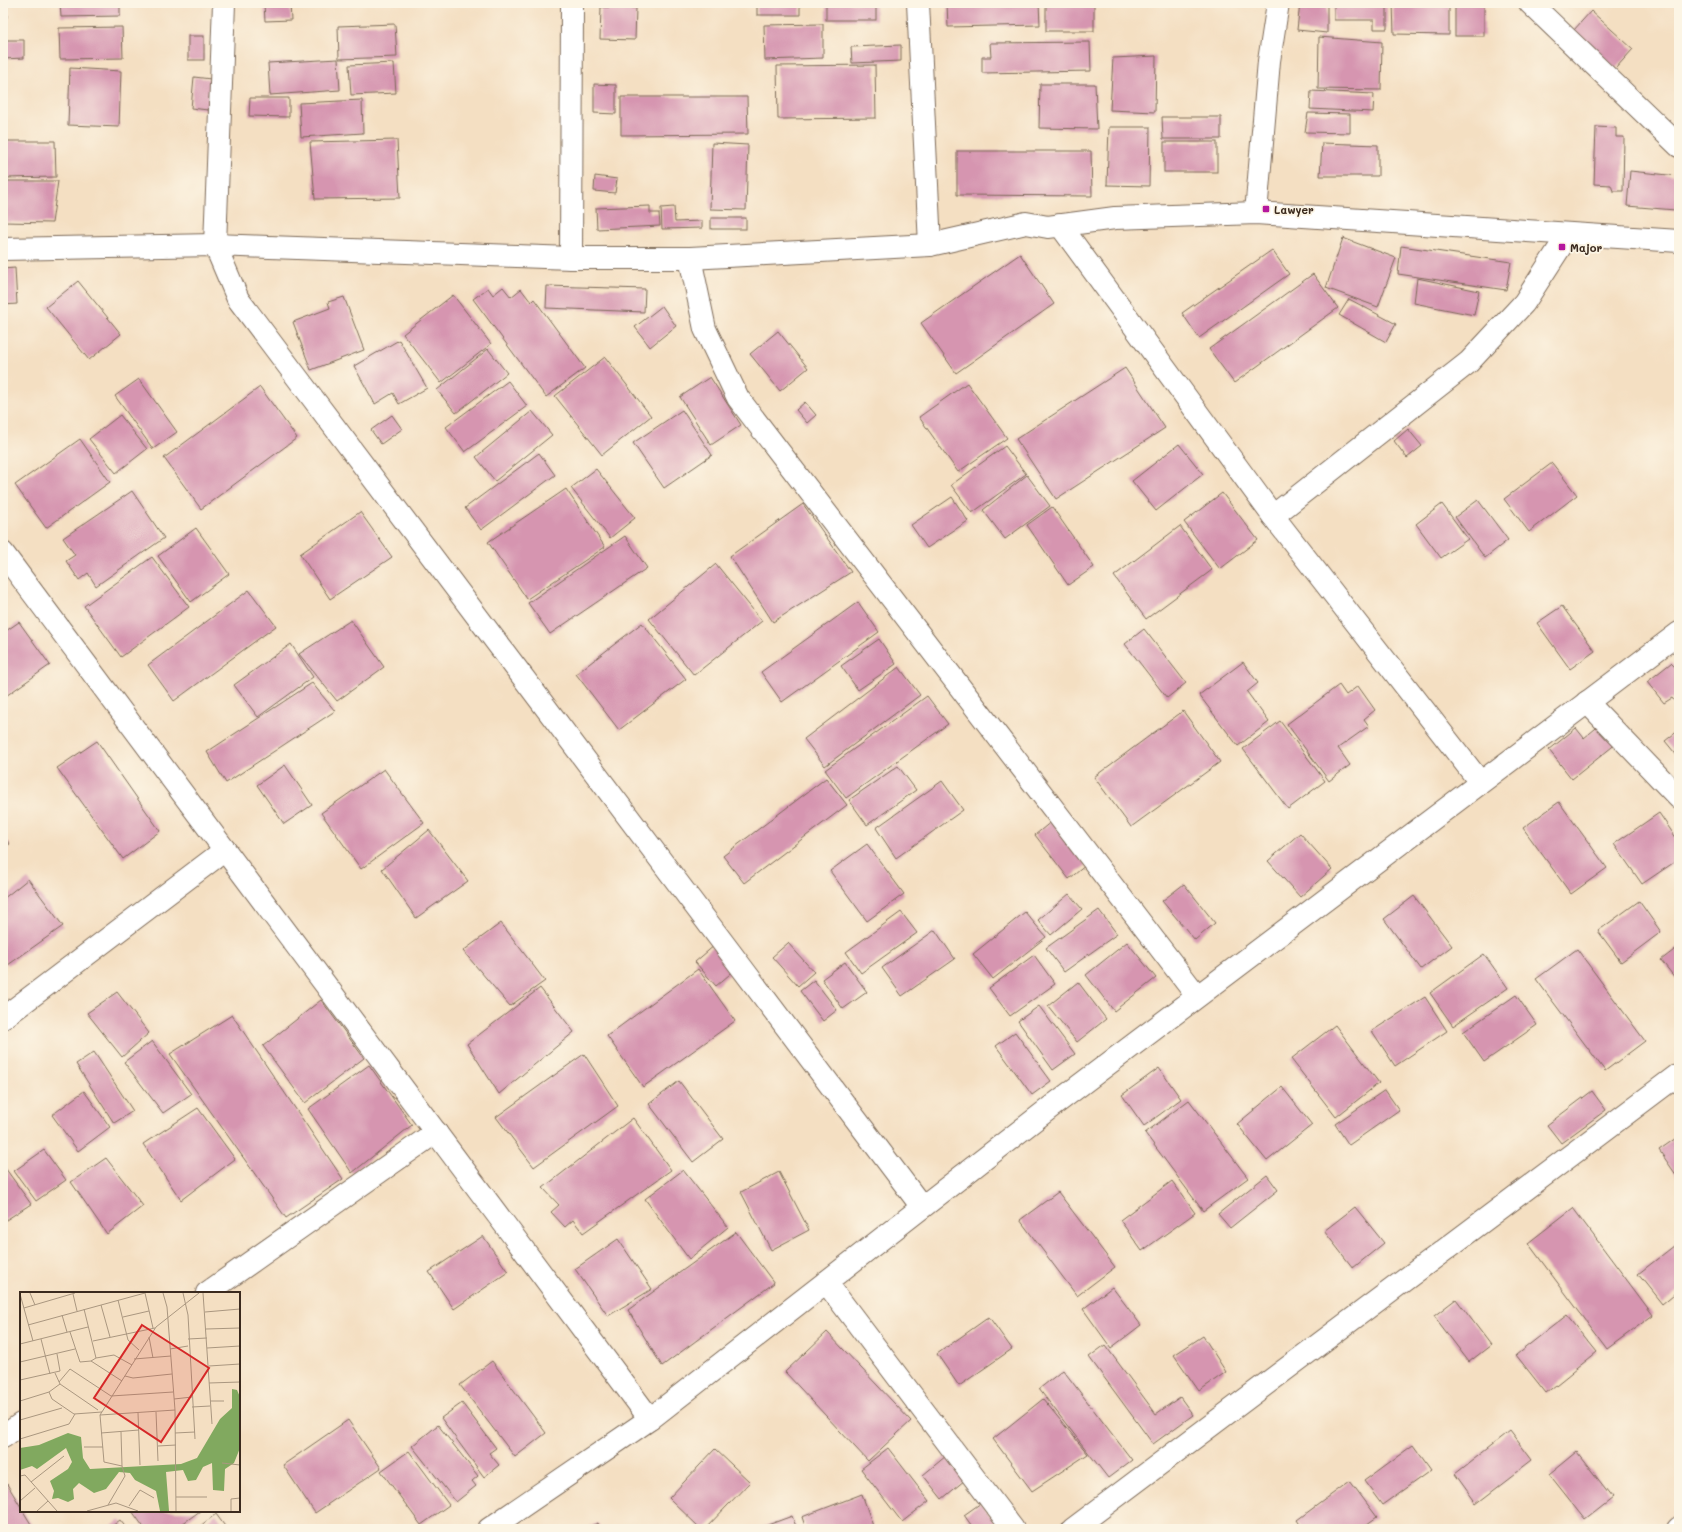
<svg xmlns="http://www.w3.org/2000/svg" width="1682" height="1532" viewBox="0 0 1682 1532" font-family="Mali,sans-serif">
	<rect width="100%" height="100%" fill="#fcf5e5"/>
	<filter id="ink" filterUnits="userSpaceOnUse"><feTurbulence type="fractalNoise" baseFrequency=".025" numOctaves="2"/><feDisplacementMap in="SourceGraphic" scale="8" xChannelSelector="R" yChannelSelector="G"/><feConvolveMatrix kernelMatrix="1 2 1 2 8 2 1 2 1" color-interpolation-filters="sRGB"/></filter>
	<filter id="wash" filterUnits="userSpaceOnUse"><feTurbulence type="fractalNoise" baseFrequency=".012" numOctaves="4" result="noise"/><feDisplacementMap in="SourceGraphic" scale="16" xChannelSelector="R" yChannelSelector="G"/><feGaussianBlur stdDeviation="0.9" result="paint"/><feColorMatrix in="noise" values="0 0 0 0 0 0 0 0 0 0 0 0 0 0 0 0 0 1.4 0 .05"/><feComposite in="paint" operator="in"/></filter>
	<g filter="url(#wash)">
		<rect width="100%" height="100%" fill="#f4dfc2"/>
		<g id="blocks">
			<g fill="#d695b0">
				<rect x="3" y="3" width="4" height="14"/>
				<path d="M60 3H120V16L61 17Z"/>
				<path d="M264 3H290L291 20 265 21Z"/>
				<rect x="757" y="3" width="43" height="12"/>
				<rect x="826" y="3" width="50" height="17"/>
				<path d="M947 3H1039L1040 25 948 27Z"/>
				<rect x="1046" y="3" width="48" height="28"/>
				<path d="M1300 3H1327V33L1297 30Z"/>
				<path d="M1334 3H1387V29H1374V20H1334Z"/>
				<path d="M1393 3H1449V35L1394 34Z"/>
				<rect x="1455" y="3" width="29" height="33"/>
				<path d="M601 7 636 8 635 40 600 39Z"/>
				<path d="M1591 11 1633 49 1615 69 1573 31Z"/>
				<path d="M395 24 397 57 339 59 338 26Z"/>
				<path d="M823 24V58L765 60 764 25Z"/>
				<path d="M122 27 123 58 60 59 59 28Z"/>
				<rect x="188" y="36" width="16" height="24"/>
				<path d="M1319 37 1382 42 1381 90 1318 89Z"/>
				<path d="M3 40H24V58L3 59Z"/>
				<path d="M1090 42 1091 71 982 73V57H991L990 43Z"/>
				<path d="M901 45V61L852 63 851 47Z"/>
				<path d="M1156 56 1155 112 1110 110 1113 58Z"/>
				<path d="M338 59 340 90 270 95 268 63Z"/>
				<path d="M394 63 396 93 351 95 349 65Z"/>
				<path d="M875 65 876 118 778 119 777 66Z"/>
				<path d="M70 68 121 71 119 127 68 125Z"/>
				<path d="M194 77 211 79 208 110 191 108Z"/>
				<path d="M594 84 616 85V114L594 113Z"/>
				<path d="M1040 84H1095L1097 129 1039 128Z"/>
				<path d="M1311 91 1374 94 1373 112 1310 109Z"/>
				<path d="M621 97H747L748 134 621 135Z"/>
				<path d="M250 98H289V117L249 116Z"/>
				<path d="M362 100 363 133 301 137 299 103Z"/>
				<path d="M1308 113 1350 114V133L1305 132Z"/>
				<path d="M1162 117H1221V139H1163Z"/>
				<path d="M1109 127H1150L1149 186 1107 185Z"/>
				<path d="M1596 127 1616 128V137H1624L1623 191H1613L1611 185 1594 184Z"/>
				<path d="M397 140 400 198 315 199 310 142Z"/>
				<path d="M3 141H55L56 177 3 178Z"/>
				<rect x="1164" y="142" width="53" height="30"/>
				<path d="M712 143 748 145 746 210 710 209Z"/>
				<path d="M1322 143 1378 145V176H1320Z"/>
				<path d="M957 151H1091L1092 196 957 195Z"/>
				<path d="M1630 171 1678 176 1675 210 1627 206Z"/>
				<path d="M595 176 617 179 615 193 594 191Z"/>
				<path d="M3 181H58L52 223 3 222Z"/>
				<path d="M650 206V213H659L660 226 597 229 596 208Z"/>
				<path d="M674 207 675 222 702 221V228L662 229 661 208Z"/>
				<rect x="711" y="218" width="35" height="11"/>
				<path d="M1343 238 1396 258 1378 307 1326 288Z"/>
				<path d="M1401 246 1511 262 1506 290 1398 274Z"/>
				<path d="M1272 250 1289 274 1199 338 1182 313Z"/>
				<path d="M1020 254 1054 304 956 373 921 323Z"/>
				<path d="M15 268 17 304 3 305V269Z"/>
				<path d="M1313 274 1338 308 1234 383 1209 349Z"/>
				<path d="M1417 278 1479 291 1474 315 1414 303Z"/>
				<path d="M78 281 121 334 89 360 46 307Z"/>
				<path d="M547 286 645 289 644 312 546 308Z"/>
				<path d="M503 287 511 297 521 289 531 302 534 299 585 368 546 397 473 299 488 288 493 295Z"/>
				<path d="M453 295 491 344 441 383 403 334Z"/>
				<path d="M344 297 364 350 311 370 293 322 330 308 328 302Z"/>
				<path d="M1349 299 1396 324 1386 342 1339 315Z"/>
				<path d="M662 306 676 326 650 347 635 327Z"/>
				<path d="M778 331 808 368 780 391 750 354Z"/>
				<path d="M399 340 427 388 399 404 393 393 375 404 354 366Z"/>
				<path d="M488 349 507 373 456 413 437 390Z"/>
				<path d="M605 357 651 416 602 455 555 396Z"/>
				<path d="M1125 368 1165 428 1056 499 1016 439Z"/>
				<path d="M710 377 741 425 711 445 680 397Z"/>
				<path d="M139 379 177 432 153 449 115 396Z"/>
				<path d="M508 381 527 406 465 452 446 427Z"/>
				<path d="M967 383 1007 438 958 472 919 417Z"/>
				<path d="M260 387 297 438 201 509 164 458Z"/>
				<path d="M805 402 816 415 807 423 796 410Z"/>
				<path d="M682 410 712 455 664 488 633 443Z"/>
				<path d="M532 411 552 435 495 481 476 457Z"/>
				<path d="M120 415 147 449 116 473 89 439Z"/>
				<path d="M392 415 402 429 381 444 371 430Z"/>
				<path d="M1408 429 1422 446 1407 458 1394 441Z"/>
				<path d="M80 439 110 482 46 528 15 485Z"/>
				<path d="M1179 444 1203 474 1156 511 1132 481Z"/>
				<path d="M1005 446 1026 474 972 513 951 485Z"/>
				<path d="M539 453 555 475 481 530 465 508Z"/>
				<path d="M1552 463 1577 495 1529 532 1504 499Z"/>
				<path d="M596 469 635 518 610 538 571 488Z"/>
				<path d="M1027 475 1050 506 1005 539 983 510Z"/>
				<path d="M566 489 605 547 527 599 488 542Z"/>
				<path d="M132 491 164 538 96 586 88 573 79 580 66 561 75 555 63 538Z"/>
				<path d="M1222 493 1258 540 1220 569 1184 522Z"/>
				<path d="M952 497 968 521 927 548 911 525Z"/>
				<path d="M1478 500 1508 540 1485 558 1455 517Z"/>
				<path d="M803 504 851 572 773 622 730 556Z"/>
				<path d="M1442 504 1468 539 1441 558 1416 524Z"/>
				<path d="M1052 507 1094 567 1068 585 1027 525Z"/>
				<path d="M360 512 392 557 330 599 300 554Z"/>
				<path d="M1180 526 1212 570 1146 619 1114 576Z"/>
				<path d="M196 528 229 574 191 602 158 556Z"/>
				<path d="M625 536 647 568 550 634 528 603Z"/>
				<path d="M152 557 189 607 121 657 84 606Z"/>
				<path d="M716 564 762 621 694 675 649 619Z"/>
				<path d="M249 590 276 626 174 701 148 665Z"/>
				<path d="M858 602 879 632 782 702 761 672Z"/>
				<path d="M1562 606 1595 651 1570 669 1537 623Z"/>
				<path d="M351 620 384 667 337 701 299 654Z"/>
				<path d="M19 622 50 665 3 698V633Z"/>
				<path d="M642 623 686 679 619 730 576 674Z"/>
				<path d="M1144 629 1186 683 1167 698 1125 644Z"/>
				<path d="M879 639 896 664 858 690 841 666Z"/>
				<path d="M291 644 313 677 258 717 234 685Z"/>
				<path d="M1243 662 1258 683 1247 692 1269 722 1238 746 1199 695Z"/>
				<path d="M1671 663 1679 671V707L1672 698 1664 703 1647 682Z"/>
				<path d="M899 667 920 695 825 766 804 739Z"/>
				<path d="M312 683 335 711 226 783 207 752Z"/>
				<path d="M1339 685 1346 695 1358 686 1375 710 1364 719 1369 726 1338 748 1350 765 1329 781 1287 724Z"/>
				<path d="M927 696 948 724 846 798 825 770Z"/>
				<path d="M1183 711 1220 762 1131 827 1094 777Z"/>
				<path d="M1280 721 1325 781 1288 809 1243 749Z"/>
				<path d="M1601 724 1617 743 1572 779 1549 750 1576 728 1584 738Z"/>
				<path d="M1679 730V758L1665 741Z"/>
				<path d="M97 741 160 831 123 859 57 768Z"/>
				<path d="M285 765 312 805 284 824 257 785Z"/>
				<path d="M898 766 916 790 867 825 849 800Z"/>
				<path d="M384 769 424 823 361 869 321 813Z"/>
				<path d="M826 778 847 805 744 883 723 856Z"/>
				<path d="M942 781 963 810 896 858 876 828Z"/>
				<path d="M1559 802 1607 868 1571 894 1523 828Z"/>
				<path d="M1659 813 1679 842V859L1642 884 1614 844Z"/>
				<path d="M1052 821 1086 865 1069 879 1035 835Z"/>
				<path d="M429 830 468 881 416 918 382 869Z"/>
				<path d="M1300 833 1332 869 1300 897 1268 861Z"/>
				<path d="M3 836 10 844 3 848Z"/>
				<path d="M867 844 904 894 867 921 830 871Z"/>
				<path d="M28 879 63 926 8 965 3 958V899Z"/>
				<path d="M1184 884 1215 923 1195 940 1162 901Z"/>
				<path d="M1069 894 1082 909 1051 935 1038 920Z"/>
				<path d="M1414 896 1452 946 1421 969 1384 919Z"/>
				<path d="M1639 901 1661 932 1621 962 1598 931Z"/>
				<path d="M1099 910 1117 934 1064 972 1046 948Z"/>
				<path d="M901 912 917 933 861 973 846 952Z"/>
				<path d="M1025 912 1046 937 993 979 973 954Z"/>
				<path d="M501 923 545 981 510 1006 463 951Z"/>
				<path d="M935 930 955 959 902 996 882 968Z"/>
				<path d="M1127 942 1156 978 1114 1011 1086 975Z"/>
				<path d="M788 943 814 972 798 986 772 957Z"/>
				<path d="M715 945 736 969 716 986 695 962Z"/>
				<path d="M1678 947 1679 948V983L1661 960Z"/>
				<path d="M1577 949 1645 1041 1605 1071 1536 979Z"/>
				<path d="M1484 954 1508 988 1453 1026 1430 993Z"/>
				<path d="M1034 955 1055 984 1010 1016 989 988Z"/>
				<path d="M845 962 867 992 843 1009 822 979Z"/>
				<path d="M698 969 735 1021 643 1087 607 1036Z"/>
				<path d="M814 980 837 1010 823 1021 800 991Z"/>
				<path d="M1078 982 1106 1019 1077 1042 1048 1006Z"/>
				<path d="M540 988 574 1032 499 1094 467 1044Z"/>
				<path d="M117 992 149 1033 122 1057 87 1013Z"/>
				<path d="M1516 995 1537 1025 1484 1062 1463 1032Z"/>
				<path d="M1425 997 1447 1031 1395 1066 1372 1031Z"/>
				<path d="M321 1000 364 1058 305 1103 263 1046Z"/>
				<path d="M1039 1006 1075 1054 1053 1070 1018 1021Z"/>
				<path d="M232 1015 343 1179 286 1218 170 1054Z"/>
				<path d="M1335 1025 1379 1083 1336 1117 1291 1059Z"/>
				<path d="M1015 1032 1051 1081 1032 1095 996 1046Z"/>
				<path d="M152 1041 191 1094 163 1113 124 1062Z"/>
				<path d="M94 1052 133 1111 114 1123 76 1064Z"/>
				<path d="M584 1054 618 1106 534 1167 496 1117Z"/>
				<path d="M369 1065 412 1125 352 1173 308 1109Z"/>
				<path d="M1159 1068 1181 1099 1144 1126 1122 1095Z"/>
				<path d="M679 1081 723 1139 693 1162 649 1104Z"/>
				<path d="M1282 1087 1312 1125 1267 1161 1237 1124Z"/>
				<path d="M1385 1090 1399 1110 1349 1145 1335 1124Z"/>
				<path d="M84 1091 110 1127 78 1151 52 1115Z"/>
				<path d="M1592 1091 1606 1110 1561 1143 1547 1125Z"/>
				<path d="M1189 1100 1248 1178 1203 1211 1145 1133Z"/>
				<path d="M198 1108 235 1159 181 1200 143 1144Z"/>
				<path d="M633 1118 671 1170 583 1233 573 1220 565 1227 551 1212 559 1205 543 1188Z"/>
				<path d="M1679 1136V1179L1659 1150Z"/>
				<path d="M44 1150 66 1180 36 1201 14 1171Z"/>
				<path d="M106 1158 143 1206 107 1234 71 1182Z"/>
				<path d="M3 1165 31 1204 3 1222Z"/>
				<path d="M683 1170 728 1227 689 1259 645 1199Z"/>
				<path d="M779 1172 809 1230 771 1250 741 1192Z"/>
				<path d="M1267 1175 1278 1190 1230 1228 1218 1214Z"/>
				<path d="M1172 1181 1195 1213 1142 1251 1120 1220Z"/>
				<path d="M1058 1192 1115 1267 1077 1296 1020 1220Z"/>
				<path d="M1355 1207 1384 1243 1353 1268 1324 1231Z"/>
				<path d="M1573 1208 1653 1315 1607 1349 1528 1243Z"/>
				<path d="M736 1232 774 1283 662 1366 628 1310Z"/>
				<path d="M483 1236 508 1272 454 1309 429 1272Z"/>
				<path d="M618 1239 652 1289 608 1316 575 1269Z"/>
				<path d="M1679 1242V1290L1662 1304 1638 1274Z"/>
				<path d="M1112 1287 1141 1325 1111 1348 1083 1309Z"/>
				<path d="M1456 1299 1491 1345 1469 1362 1434 1316Z"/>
				<path d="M1567 1315 1597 1352 1546 1393 1516 1355Z"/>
				<path d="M989 1317 1012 1349 959 1386 937 1354Z"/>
				<path d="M827 1332 911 1421 868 1461 785 1372Z"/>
				<path d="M1203 1336 1226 1372 1199 1391 1174 1355Z"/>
				<path d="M1105 1345 1156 1414 1180 1397 1193 1415 1153 1444 1089 1357Z"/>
				<path d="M492 1361 546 1433 515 1457 460 1385Z"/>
				<path d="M1063 1370 1132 1460 1108 1478 1039 1389Z"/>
				<path d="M1043 1399 1088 1454 1032 1491 993 1439Z"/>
				<path d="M462 1403 496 1448 489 1453 499 1465 484 1477 441 1418Z"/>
				<path d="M348 1420 381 1468 315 1513 283 1465Z"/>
				<path d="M438 1425 478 1476 472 1481 476 1486 456 1502 412 1446Z"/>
				<path d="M1510 1431 1532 1460 1476 1503 1455 1474Z"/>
				<path d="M1413 1445 1431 1470 1382 1505 1364 1481Z"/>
				<path d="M888 1448 929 1501 902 1522 861 1469Z"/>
				<path d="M715 1449 750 1482 705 1529H701L669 1498Z"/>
				<path d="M409 1451 449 1505 421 1525 381 1471Z"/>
				<path d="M1577 1452 1612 1497 1584 1519 1549 1475Z"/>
				<path d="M946 1456 965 1480 942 1499 923 1475Z"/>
				<path d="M1350 1481 1377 1517 1360 1529H1303L1297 1520Z"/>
				<path d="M7 1484 21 1507V1511H23L34 1529H3V1486Z"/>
				<path d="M862 1494 874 1529H806L802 1517Z"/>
				<path d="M981 1503 1000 1529H974L964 1515Z"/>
				<path d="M132 1511H200L175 1529H145Z"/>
				<path d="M216 1514 227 1529H196Z"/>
				<path d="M792 1516 797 1529H757Z"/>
				<path d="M120 1520 127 1529H108Z"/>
				<path d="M598 1523 601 1529H583Z"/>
			</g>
		</g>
	</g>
	<g filter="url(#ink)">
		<use href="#blocks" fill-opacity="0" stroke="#7c6957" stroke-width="1"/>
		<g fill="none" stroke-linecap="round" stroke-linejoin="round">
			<defs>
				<g id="minor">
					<path d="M224 3 215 245 238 299 922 1207"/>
					<path d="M918 3 930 245"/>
					<path d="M1530 3 1679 146"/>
					<path d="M1256 213 1269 61 1278 3"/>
					<path d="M1060 225 1273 516 1480 782"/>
					<path d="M3 249 215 245 571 258H690L930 245 1026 223 1048 227 1115 218 1256 213 1679 241"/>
					<path d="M571 258 572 3"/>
					<path d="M690 258 705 329 738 398 1197 996"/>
					<path d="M1273 516 1469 362 1524 303 1568 235"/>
					<path d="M3 553 650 1419"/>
					<path d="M1587 702 1679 798"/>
					<path d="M3 1018 225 850"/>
					<path d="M826 1282 1013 1529"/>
					<path d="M207 1293 436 1132"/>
					<path d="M3 1437 21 1424"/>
					<path d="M489 1529 650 1419 1051 1107 1679 633"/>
					<path d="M1073 1529 1679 1074"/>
					<path d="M1678 1529 1679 1528"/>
				</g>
			</defs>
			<use href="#minor" stroke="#7c6957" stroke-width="24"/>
			<use href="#minor" stroke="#fff" stroke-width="22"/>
		</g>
	</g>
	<g fill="#b5179e" stroke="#fcf5e5" stroke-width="1.5">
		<rect x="1262" y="205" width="8" height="8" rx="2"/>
		<rect x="1558" y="243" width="8" height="8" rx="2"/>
	</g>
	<g text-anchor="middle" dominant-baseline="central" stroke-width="3.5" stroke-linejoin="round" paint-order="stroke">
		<g font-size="11" font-weight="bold" fill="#3b2a1e" stroke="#fcf5e5" text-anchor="start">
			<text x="1274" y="209">Lawyer</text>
			<text x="1570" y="247">Major</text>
		</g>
	</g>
	<g transform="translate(20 1292)">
		<rect width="220" height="220" fill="#f4dfc2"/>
		<path d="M212 97 217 98 220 105V156L214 171 205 177 204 199 193 198 192 171 183 175 176 188 168 189 163 178 146 180 149 219H140L136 199 115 188 110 181 99 180 86 197 74 201 59 191 53 197 54 207 48 210 38 206 32 207 34 199 30 189 48 177 52 170 46 156 17 177 12 174 0 178V156L19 153 48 141 61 145 63 166 70 177 161 172 177 166 200 127 212 116Z" fill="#81a95f"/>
		<path fill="none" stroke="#aa9780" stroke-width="1" d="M10 1 15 13M125 1 133 36M143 1 147 15 155 118 156 219M163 1 168 23 175 147M183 1 192 132M0 2 13 49M53 2 57 19M98 8 108 48 119 58M81 13 90 45M4 16 55 1M64 17 76 66 71 69M185 20 220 17M42 23 47 40M103 25 129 19M8 33 125 1M186 37 220 36M50 40 60 70 71 69 102 89M129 45 133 66M21 47 30 82M168 47 187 46M73 49 135 36M0 52 68 35M187 56 220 54M150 57 168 54M76 66 94 63 112 73M114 67 151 64M0 70 55 57M189 74 220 72M35 81 40 92 78 118M105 84 113 86 152 82M0 88 40 79 37 62M39 90 50 77 91 104 153 100M189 91 220 90M29 100 32 107 54 122 82 120M154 107 172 105M0 109 29 100 40 92M190 109H204M172 115 190 114M136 120 138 169M118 121 120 173M80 123 155 118M0 128 42 116M101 140 102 174M81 141 119 138M155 141 175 140M0 147 49 132 55 122M138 154 156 153M64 155H83M202 171 220 173M0 184 5 183 37 219M11 190 44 164M156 205H187M0 209 15 196M88 213 105 184 102 174 84 170 80 123 136 35 179 1M109 214 120 198 134 206M17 219 28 209M67 219 96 211 118 219M211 219V207L220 206"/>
		<path fill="#d62828" fill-opacity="0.15" stroke="#d62828" stroke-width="2" d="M122 33 189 76 141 150 74 106Z"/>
		<rect width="220" height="220" fill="none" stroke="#3b2a1e" stroke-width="2"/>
	</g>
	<rect width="1682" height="1532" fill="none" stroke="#fcf5e5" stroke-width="16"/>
</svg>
